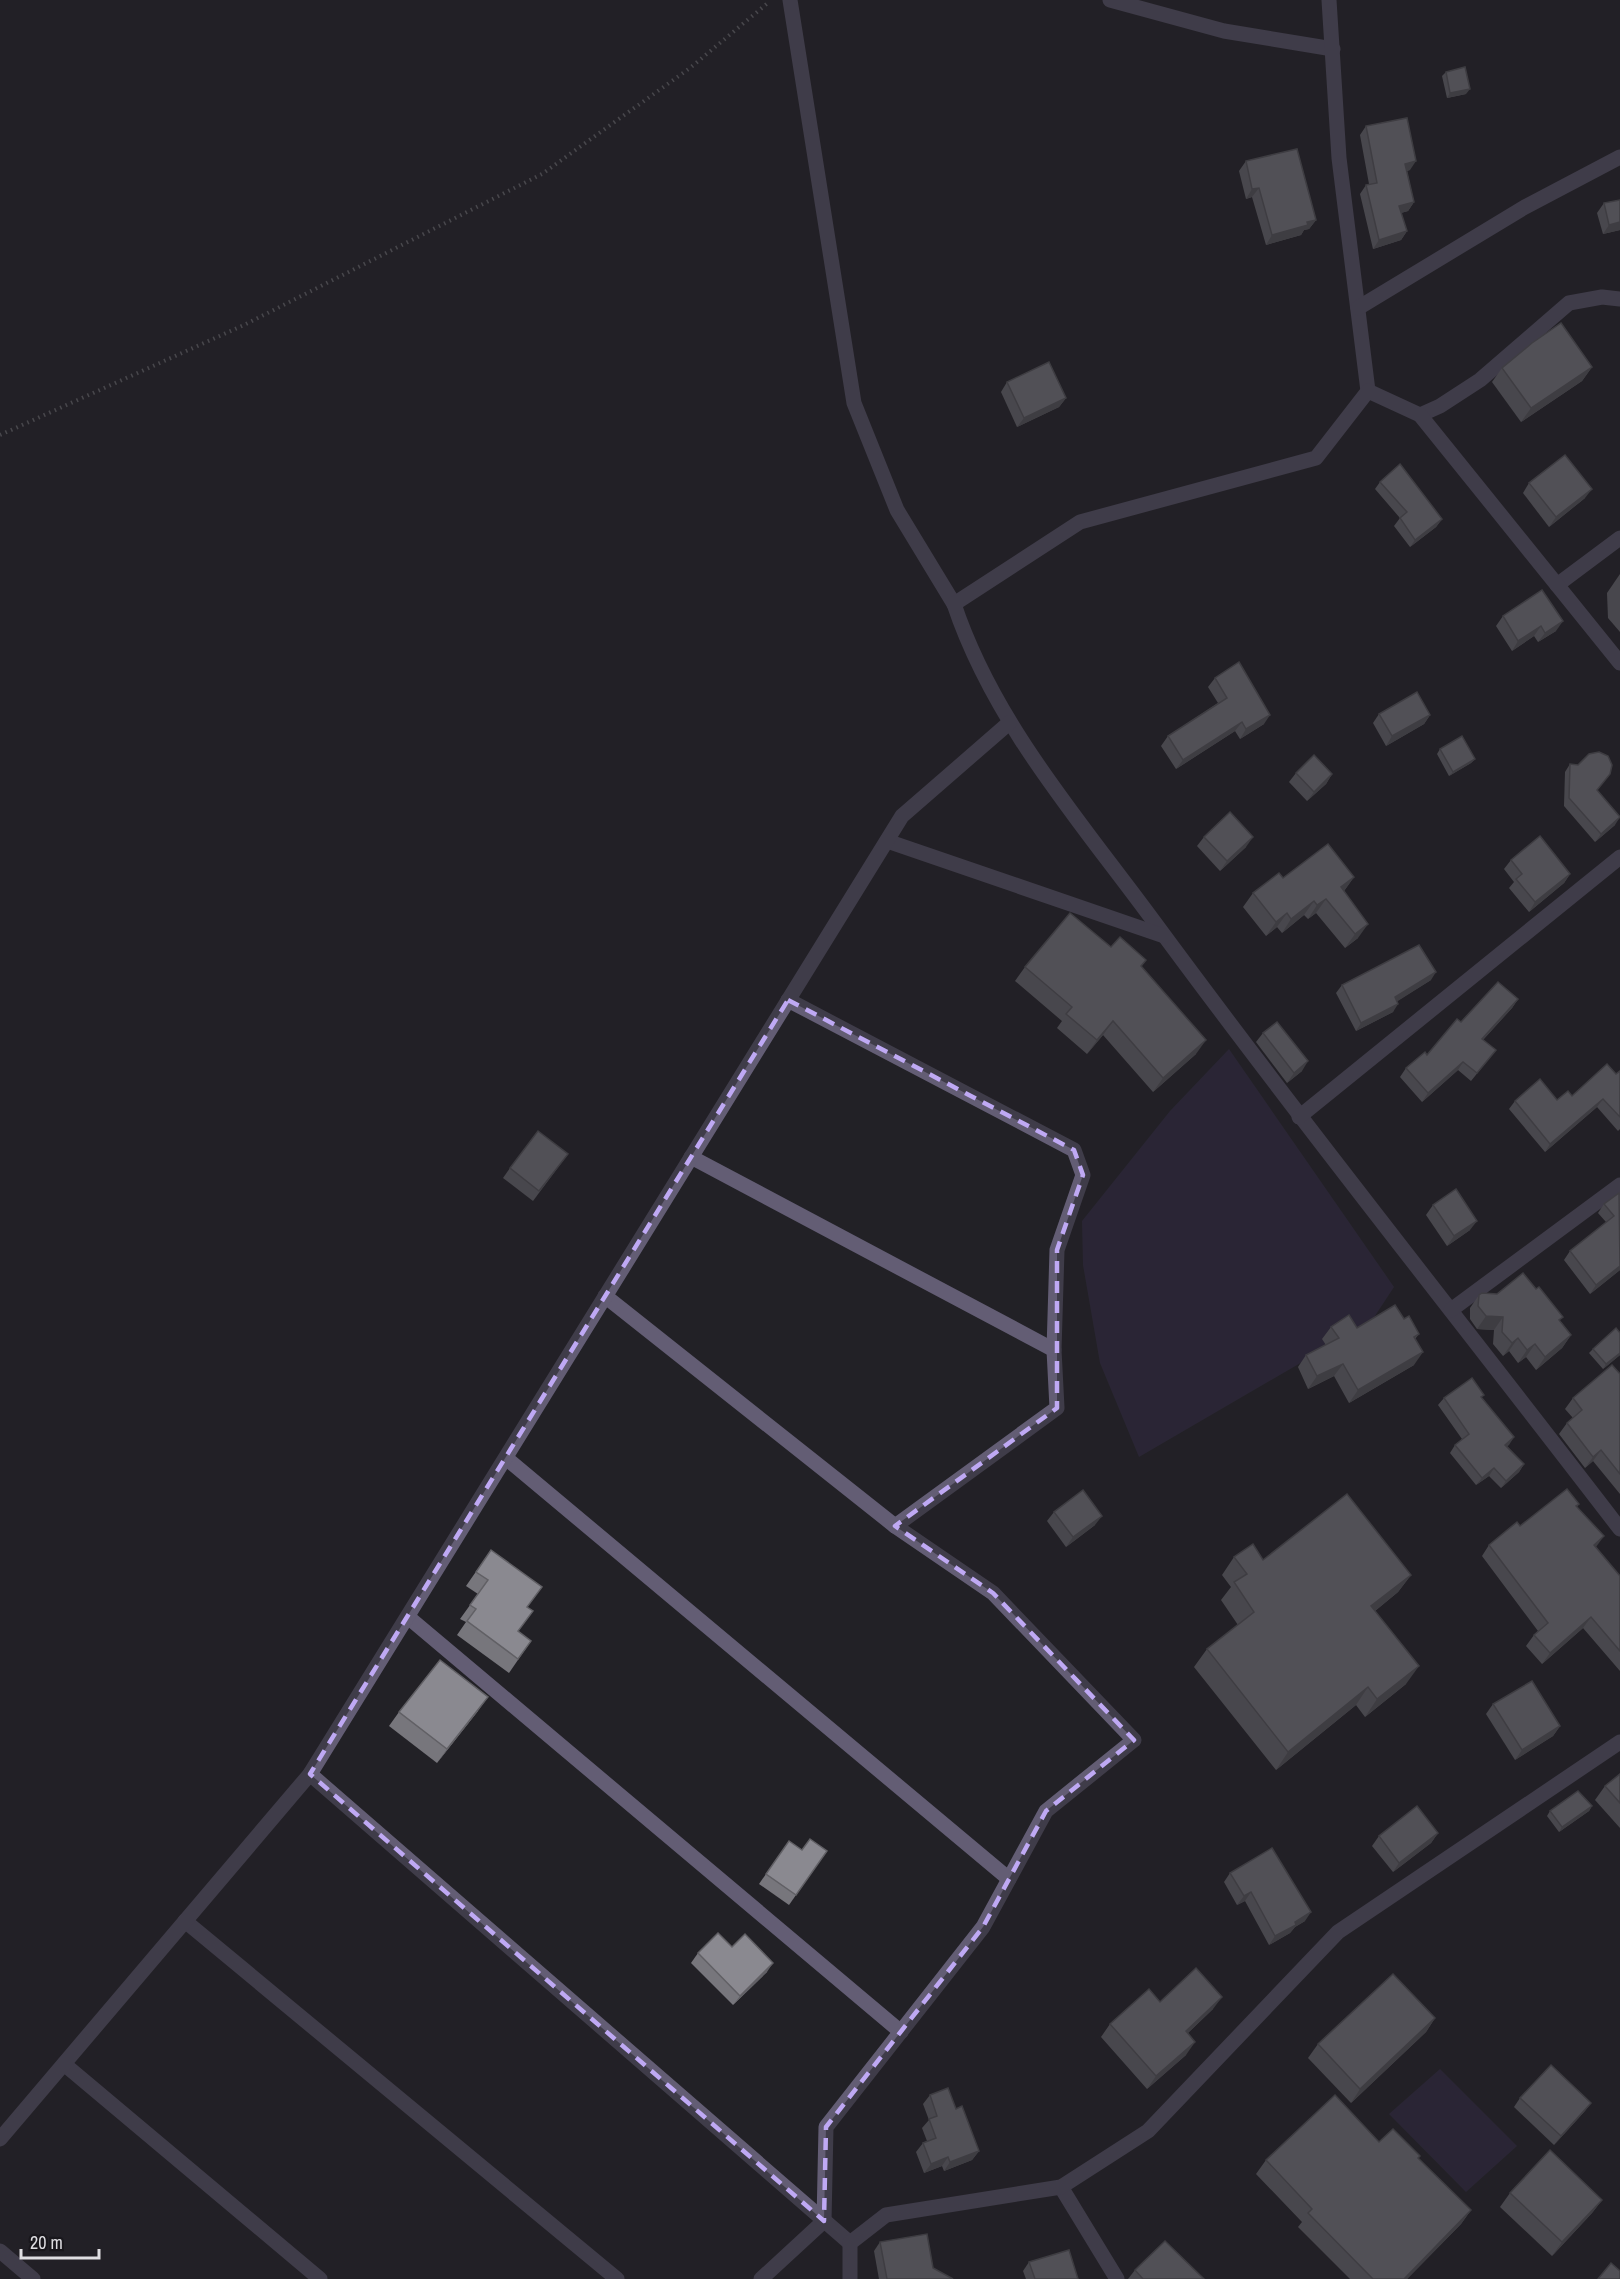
<svg xmlns="http://www.w3.org/2000/svg" width="1620" height="2279" viewBox="0 0 1620 2279" font-family="'Archivo Narrow',sans-serif">
	<rect width="100%" height="100%" fill="#222126"/>
	<g fill="#342c47">
		<path d="M1229 1049 1394 1287 1371 1322 1139 1457 1100 1363 1083 1265 1082 1221 1170 1111Z"/>
		<path d="M1440 2069 1517 2146 1466 2192 1389 2114Z"/>
	</g>
	<g fill="none" stroke-linecap="round" stroke-linejoin="round">
		<path stroke="#77767b" stroke-width="4" stroke-dasharray="1.5 4.5" stroke-linecap="butt" d="M0 435 244 325 542 174 690 68 769 2"/>
		<g stroke="#635d74" stroke-width="15">
			<path d="M790 0 854 403 897 510 954 604"/>
			<path d="M1110 0 1224 31 1333 49"/>
			<path d="M1329 0 1339 158 1368 391"/>
			<path d="M1358 308 1525 207 1620 157"/>
			<path d="M1420 415 1440 406 1480 380 1569 303 1602 297 1620 299"/>
			<path d="M1557 585 1620 538"/>
			<path d="M1620 663 1420 415 1368 391 1316 458 1080 522 954 604C994 724 1081 822 1155 923 1306 1128 1465 1327 1620 1529"/>
			<path d="M887 841 1164 936"/>
			<path d="M788 1000 1074 1150 1083 1175 1057 1250 1054 1350 1057 1408 895 1526"/>
			<path d="M1299 1117 1620 857"/>
			<path d="M691 1157 1054 1350"/>
			<path d="M605 1296 895 1526 993 1593 1134 1740 1046 1811 983 1927 826 2127 824 2221 761 2279"/>
			<path d="M1451 1310 1620 1185"/>
			<path d="M506 1458 1009 1879"/>
			<path d="M408 1617 901 2032"/>
			<path d="M310 1774 850 2243"/>
			<path d="M185 1921 617 2279"/>
			<path d="M64 2064 320 2279"/>
			<path d="M0 2139 310 1774 902 816 1009 723"/>
			<path d="M1061 2187 1117 2279"/>
			<path d="M0 2251 33 2279"/>
			<path d="M850 2279V2243L886 2215 1061 2187 1148 2131 1338 1932 1620 1742"/>
		</g>
	</g>
	<g fill="#77767c">
		<path d="M1446 72 1466 94 1447 98 1442 76Z"/>
		<path d="M1366 126 1410 170 1407 171 1414 202 1408 211 1401 213 1407 231 1401 240 1373 249 1360 194 1366 185 1369 184 1360 135Z"/>
		<path d="M1246 161 1316 220 1309 229 1304 230 1301 235 1266 245 1252 197 1246 199 1239 171Z"/>
		<path d="M1620 200V230L1603 234 1597 213 1604 203Z"/>
		<path d="M1592 367 1582 381 1521 422 1492 382 1502 368Z"/>
		<path d="M1007 382 1066 398 1059 407 1017 427 1001 392Z"/>
		<path d="M1380 482 1442 519 1436 527 1410 547 1394 526 1400 518 1375 489Z"/>
		<path d="M1529 483 1585 498 1549 527 1523 493Z"/>
		<path d="M1620 574V632L1608 618 1607 593Z"/>
		<path d="M1503 616 1556 631 1538 642 1534 636 1512 651 1496 626Z"/>
		<path d="M1215 678 1264 724 1240 739 1235 731 1176 769 1161 746 1168 736 1218 703 1208 687Z"/>
		<path d="M1379 714 1430 715 1424 724 1386 746 1373 723Z"/>
		<path d="M1440 749 1475 759 1471 763 1449 776 1437 754Z"/>
		<path d="M1570 764 1598 791 1615 825 1595 842 1564 806 1565 772Z"/>
		<path d="M1296 773 1332 774 1326 784 1307 801 1289 782Z"/>
		<path d="M1204 837 1246 847 1220 871 1197 846Z"/>
		<path d="M1511 860 1570 874 1564 883 1529 912 1509 888 1514 882 1504 869Z"/>
		<path d="M1354 877 1344 891 1358 938 1345 948 1316 913 1308 919 1304 915 1282 933 1277 927 1266 936 1243 907 1253 893 1283 878Z"/>
		<path d="M1111 947 1146 960 1141 967 1196 1054 1153 1092 1103 1035 1087 1054 1057 1028 1062 1021 1015 981 1025 967Z"/>
		<path d="M1431 980 1397 1001 1393 1012 1356 1031 1336 993 1342 985Z"/>
		<path d="M1518 999 1512 1008 1483 1040 1496 1050 1471 1081 1458 1070 1422 1102 1400 1077 1406 1068 1427 1055 1461 1022Z"/>
		<path d="M1263 1033 1302 1071 1287 1083 1256 1042Z"/>
		<path d="M1620 1071V1129L1618 1131 1597 1107 1545 1152 1509 1109 1515 1101 1557 1100 1572 1096 1616 1074Z"/>
		<path d="M568 1154 533 1201 503 1178 510 1168Z"/>
		<path d="M1620 1194V1270L1590 1294 1564 1260 1570 1251 1606 1222 1598 1213 1604 1204Z"/>
		<path d="M1433 1205 1470 1230 1447 1246 1426 1215Z"/>
		<path d="M1536 1289 1571 1335 1562 1348 1536 1370 1526 1357 1518 1363 1509 1351 1503 1356 1493 1344 1494 1330 1477 1329 1470 1319V1308L1479 1295 1497 1294Z"/>
		<path d="M1404 1319 1419 1334 1415 1339 1414 1365 1349 1403 1334 1376 1308 1389 1298 1367 1306 1355 1326 1345 1322 1339 1331 1327 1357 1328Z"/>
		<path d="M1620 1333V1355L1603 1369 1589 1353 1593 1349Z"/>
		<path d="M1620 1374V1494L1593 1461 1585 1468 1559 1434 1567 1423 1573 1418 1565 1409 1573 1398Z"/>
		<path d="M1444 1398H1482L1514 1437 1507 1446 1524 1464 1519 1472 1501 1488 1489 1476 1476 1485 1450 1453 1455 1445 1462 1439 1438 1405Z"/>
		<path d="M1579 1504 1577 1507 1596 1547 1620 1576V1671L1583 1628 1542 1664 1526 1646 1534 1635 1538 1631 1482 1556 1489 1545 1520 1526Z"/>
		<path d="M1054 1512 1095 1525 1066 1547 1047 1521Z"/>
		<path d="M491 1550 527 1607 518 1632 531 1641 509 1673 457 1635 466 1622 460 1619 478 1594 466 1586Z"/>
		<path d="M1234 1557 1411 1575 1398 1592 1375 1611 1406 1684 1365 1717 1356 1705 1276 1770 1194 1667 1207 1649 1238 1625 1221 1600 1231 1587 1222 1575Z"/>
		<path d="M1493 1704 1560 1726 1553 1736 1515 1760 1486 1714Z"/>
		<path d="M478 1711 437 1763 389 1726 399 1712Z"/>
		<path d="M1620 1774V1828L1595 1800 1605 1786Z"/>
		<path d="M1592 1806 1589 1811 1559 1832 1547 1816 1550 1811Z"/>
		<path d="M1438 1833 1431 1843 1393 1872 1372 1846 1379 1836Z"/>
		<path d="M802 1850 827 1851 789 1905 759 1884 766 1874Z"/>
		<path d="M1230 1873 1305 1921 1295 1927 1290 1933 1269 1945 1245 1901 1237 1905 1224 1882Z"/>
		<path d="M732 1947 767 1972 733 2005 691 1963 698 1953Z"/>
		<path d="M1160 2002 1213 2009 1188 2033 1186 2055 1147 2089 1101 2037 1110 2024Z"/>
		<path d="M1435 2018 1426 2032 1351 2103 1308 2058 1318 2044Z"/>
		<path d="M930 2095 956 2109 979 2151 972 2160 944 2171 942 2166 924 2173 916 2152 923 2143 927 2141 922 2128 929 2120 923 2104Z"/>
		<path d="M1520 2098 1591 2103 1584 2112 1554 2145 1514 2107Z"/>
		<path d="M1379 2142 1420 2156 1418 2159 1471 2210 1461 2224 1407 2279H1350L1298 2227 1302 2222 1256 2174 1266 2160Z"/>
		<path d="M1510 2193 1602 2200 1592 2213 1552 2256 1500 2207Z"/>
		<path d="M880 2242 933 2268 953 2279H879L874 2251Z"/>
		<path d="M1029 2262 1078 2279H1026L1023 2271Z"/>
		<path d="M1135 2270 1204 2279H1128Z"/>
	</g>
	<g fill="#616065">
		<path d="M1470 89 1466 94 1447 98 1450 93Z"/>
		<path d="M1416 161 1410 170 1399 172 1405 164Z"/>
		<path d="M1259 188 1252 197 1246 199 1252 189Z"/>
		<path d="M1414 202 1408 211 1393 215 1399 206Z"/>
		<path d="M1316 220 1309 229 1304 230 1301 235 1266 245 1272 235 1307 222Z"/>
		<path d="M1620 222V230L1603 234 1609 225Z"/>
		<path d="M1407 231 1401 240 1373 249 1379 240Z"/>
		<path d="M1592 367 1582 381 1521 422 1531 408Z"/>
		<path d="M1066 398 1059 407 1017 427 1024 418Z"/>
		<path d="M1592 489 1585 498 1549 527 1556 517Z"/>
		<path d="M1442 519 1436 527 1410 547 1415 540Z"/>
		<path d="M1563 621 1556 631 1538 642 1545 633Z"/>
		<path d="M1541 626 1534 636 1512 651 1518 641Z"/>
		<path d="M1270 715 1264 724 1240 739 1246 729Z"/>
		<path d="M1430 715 1424 724 1386 746 1392 736Z"/>
		<path d="M1242 722 1235 731 1176 769 1183 760Z"/>
		<path d="M1475 759 1471 763 1449 776 1453 772Z"/>
		<path d="M1332 774 1326 784 1307 801 1314 792Z"/>
		<path d="M1620 817 1615 825 1595 842 1601 834Z"/>
		<path d="M1253 837 1246 847 1220 871 1227 861Z"/>
		<path d="M1570 874 1564 883 1529 912 1535 902Z"/>
		<path d="M1354 877 1344 891 1341 887Z"/>
		<path d="M1326 899 1316 913 1308 919 1317 905Z"/>
		<path d="M1314 901 1304 915 1282 933 1291 919Z"/>
		<path d="M1287 913 1277 927 1266 936 1276 922Z"/>
		<path d="M1368 924 1358 938 1345 948 1355 934Z"/>
		<path d="M1436 972 1431 980 1390 1006 1395 997Z"/>
		<path d="M1518 999 1512 1008 1476 1047 1482 1039Z"/>
		<path d="M1398 1004 1393 1012 1356 1031 1361 1023Z"/>
		<path d="M1113 1021 1103 1035 1087 1054 1097 1040Z"/>
		<path d="M1206 1040 1196 1054 1153 1092 1163 1078Z"/>
		<path d="M1308 1061 1302 1071 1287 1083 1294 1073Z"/>
		<path d="M1463 1062 1458 1070 1422 1102 1428 1093Z"/>
		<path d="M1603 1099 1597 1107 1545 1152 1550 1144Z"/>
		<path d="M1477 1221 1470 1230 1447 1246 1454 1236Z"/>
		<path d="M1620 1266V1270L1590 1294 1596 1285Z"/>
		<path d="M1486 1316 1503 1317 1494 1330 1477 1329Z"/>
		<path d="M1571 1335 1562 1348 1536 1370 1545 1357Z"/>
		<path d="M1518 1338 1509 1351 1503 1356 1512 1343Z"/>
		<path d="M1535 1344 1526 1357 1518 1363 1527 1350Z"/>
		<path d="M1423 1352 1414 1365 1349 1403 1358 1390Z"/>
		<path d="M1620 1353V1355L1603 1369 1606 1364Z"/>
		<path d="M1343 1364 1334 1376 1308 1389 1317 1376Z"/>
		<path d="M1514 1437 1509 1445 1500 1452 1505 1445Z"/>
		<path d="M1601 1450 1593 1461 1585 1468 1593 1457Z"/>
		<path d="M1524 1464 1519 1472 1501 1488 1506 1481Z"/>
		<path d="M1494 1468 1489 1476 1476 1485 1482 1478Z"/>
		<path d="M1102 1516 1095 1525 1066 1547 1073 1537Z"/>
		<path d="M1604 1536 1596 1547 1594 1545Z"/>
		<path d="M1411 1575 1398 1592 1359 1624 1371 1606Z"/>
		<path d="M1591 1617 1583 1628 1542 1664 1550 1653Z"/>
		<path d="M1419 1666 1406 1684 1365 1717 1377 1699Z"/>
		<path d="M1368 1687 1356 1705 1276 1770 1288 1752Z"/>
		<path d="M488 1697 478 1711 437 1763 447 1749Z"/>
		<path d="M1560 1726 1553 1736 1515 1760 1522 1750Z"/>
		<path d="M1592 1806 1589 1811 1559 1832 1562 1827Z"/>
		<path d="M1438 1833 1431 1843 1393 1872 1399 1863Z"/>
		<path d="M1251 1892 1245 1901 1237 1905 1244 1896Z"/>
		<path d="M1311 1912 1305 1921 1295 1927 1290 1933 1269 1945 1275 1936 1295 1922Z"/>
		<path d="M773 1963 767 1972 733 2005 740 1996Z"/>
		<path d="M1222 1997 1213 2009 1177 2043 1186 2031Z"/>
		<path d="M1435 2018 1426 2032 1351 2103 1360 2089Z"/>
		<path d="M1195 2042 1186 2055 1147 2089 1156 2076Z"/>
		<path d="M1591 2103 1584 2112 1554 2145 1561 2136Z"/>
		<path d="M979 2151 972 2160 944 2171 950 2162Z"/>
		<path d="M948 2157 942 2166 924 2173 931 2164Z"/>
		<path d="M1602 2200 1592 2213 1552 2256 1562 2242Z"/>
		<path d="M1471 2210 1461 2224 1407 2279H1404Z"/>
	</g>
	<g fill="#8a8990" stroke="#616065" stroke-width="1.5">
		<path d="M1465 67 1470 89 1450 93 1446 72Z"/>
		<path d="M1407 118 1416 161 1405 164 1414 202 1399 206 1407 231 1379 240 1366 185 1377 183 1366 126Z"/>
		<path d="M1297 149 1316 220 1307 222 1308 225 1272 235 1259 188 1252 189 1246 161Z"/>
		<path d="M1620 200V222L1609 225 1604 203Z"/>
		<path d="M1561 323 1592 367 1531 408 1502 368 1532 343Z"/>
		<path d="M1049 362 1066 398 1024 418 1007 382Z"/>
		<path d="M1565 455 1592 489 1556 517 1529 483Z"/>
		<path d="M1400 464 1442 519 1415 540 1400 518 1407 512 1380 482Z"/>
		<path d="M1542 590 1563 621 1545 633 1541 626 1518 641 1503 616Z"/>
		<path d="M1239 662 1270 715 1246 729 1242 722 1183 760 1168 736 1227 698 1215 678Z"/>
		<path d="M1417 692 1430 715 1392 736 1379 714Z"/>
		<path d="M1462 736 1475 759 1453 772 1440 749Z"/>
		<path d="M1599 752 1608 756 1612 765 1610 774 1597 790 1620 817 1601 834 1569 798 1570 764 1578 765 1589 754Z"/>
		<path d="M1314 755 1332 774 1314 792 1296 773Z"/>
		<path d="M1230 812 1253 837 1227 861 1204 837Z"/>
		<path d="M1540 836 1570 874 1535 902 1516 879 1522 874 1511 860Z"/>
		<path d="M1328 844 1354 877 1341 887 1368 924 1355 934 1326 899 1317 905 1314 901 1291 919 1287 913 1276 922 1253 893 1279 873 1283 878Z"/>
		<path d="M1070 913 1111 947 1120 937 1146 960 1141 966 1206 1040 1163 1078 1113 1021 1097 1040 1066 1014 1072 1007 1025 967Z"/>
		<path d="M1419 945 1436 972 1395 997 1398 1004 1361 1023 1342 985Z"/>
		<path d="M1498 982 1518 999 1482 1039 1496 1050 1477 1073 1463 1062 1428 1093 1406 1068 1425 1052 1427 1055 1457 1019 1461 1022Z"/>
		<path d="M1277 1022 1308 1061 1294 1073 1263 1033Z"/>
		<path d="M1607 1064 1616 1074 1620 1071V1117L1603 1099 1550 1144 1515 1101 1540 1079 1557 1100 1568 1091 1572 1096Z"/>
		<path d="M538 1131 568 1154 539 1191 510 1168Z"/>
		<path d="M1456 1189 1477 1221 1454 1236 1433 1205Z"/>
		<path d="M1619 1193 1620 1266 1596 1285 1570 1251 1614 1216 1604 1204Z"/>
		<path d="M1523 1273 1536 1289 1539 1287 1563 1317 1559 1320 1571 1335 1545 1357 1535 1344 1527 1350 1518 1338 1512 1343 1502 1332 1503 1317 1486 1316 1478 1306 1479 1295 1482 1293 1497 1294Z"/>
		<path d="M1395 1305 1404 1319 1409 1316 1419 1334 1414 1337 1423 1352 1358 1390 1343 1364 1317 1376 1306 1355 1339 1338 1331 1327 1349 1315 1357 1328Z"/>
		<path d="M1616 1328 1620 1333V1353L1606 1364 1593 1349Z"/>
		<path d="M1612 1365 1620 1374V1474L1601 1450 1593 1457 1567 1423 1582 1410 1573 1398Z"/>
		<path d="M1472 1378 1484 1395 1481 1397 1514 1437 1505 1445 1524 1464 1506 1481 1494 1468 1482 1478 1455 1445 1469 1434 1444 1398Z"/>
		<path d="M1567 1489 1579 1504 1576 1506 1604 1536 1594 1545 1620 1576V1651L1591 1617 1550 1653 1534 1635 1548 1623 1489 1545 1517 1522 1520 1526Z"/>
		<path d="M1083 1490 1102 1516 1073 1537 1054 1512Z"/>
		<path d="M1347 1494 1411 1575 1371 1606 1419 1666 1377 1699 1368 1687 1288 1752 1207 1649 1254 1612 1234 1582 1247 1574 1234 1557 1253 1544 1263 1560Z"/>
		<path d="M491 1550 542 1587 527 1607 533 1611 518 1631 531 1641 518 1659 467 1621 476 1609 470 1605 488 1580 476 1572Z"/>
		<path d="M440 1660 488 1697 447 1749 399 1712Z"/>
		<path d="M1532 1681 1560 1726 1522 1750 1493 1704Z"/>
		<path d="M1620 1774V1803L1605 1786Z"/>
		<path d="M1578 1791 1592 1806 1562 1827 1550 1811Z"/>
		<path d="M1417 1806 1438 1833 1399 1863 1379 1836Z"/>
		<path d="M810 1839 827 1851 796 1895 766 1874 789 1841 802 1850Z"/>
		<path d="M1272 1848 1311 1912 1295 1922 1296 1925 1275 1936 1251 1892 1244 1896 1230 1873Z"/>
		<path d="M718 1933 732 1947 745 1934 773 1963 740 1996 698 1953Z"/>
		<path d="M1196 1968 1222 1997 1186 2031 1195 2042 1156 2076 1110 2024 1149 1989 1160 2002Z"/>
		<path d="M1393 1974 1435 2018 1360 2089 1318 2044Z"/>
		<path d="M1551 2065 1591 2103 1561 2136 1520 2098Z"/>
		<path d="M948 2088 956 2109 962 2106 979 2151 950 2162 948 2157 931 2164 923 2143 936 2138 929 2119 937 2116 930 2095Z"/>
		<path d="M1335 2095 1379 2142 1393 2129 1420 2156 1418 2158 1471 2210 1404 2279H1373L1308 2213 1312 2209 1266 2160Z"/>
		<path d="M1550 2150 1602 2200 1562 2242 1510 2193Z"/>
		<path d="M927 2234 933 2268 953 2279H887L880 2242Z"/>
		<path d="M1165 2241 1204 2279H1143L1135 2270Z"/>
		<path d="M1069 2250 1078 2279H1035L1029 2262Z"/>
		<path d="M1611 2263 1620 2271V2279H1598Z"/>
	</g>
	<path d="M0 0H1620V2279H0ZM788 1000 1074 1150 1083 1175 1057 1250V1408L895 1526 993 1593 1134 1740 1046 1811 983 1927 826 2127 824 2221 310 1774Z" fill="#222126" fill-opacity=".55" fill-rule="evenodd"/>
	<path fill="none" stroke="#bfa9f4" stroke-width="4.5" stroke-dasharray="12 8" stroke-linejoin="round" d="M788 1000 1074 1150 1083 1175 1057 1250V1408L895 1526 993 1593 1134 1740 1046 1811 983 1927 826 2127 824 2221 310 1774Z"/>
	<path d="M21 2249v9h78v-9" fill="none" stroke="#dfdee2" stroke-width="3"/>
	<text x="30" y="2249" font-size="18" fill="#dfdee2" stroke="#19171c" stroke-width="4.5" paint-order="stroke">20 m</text>
</svg>
